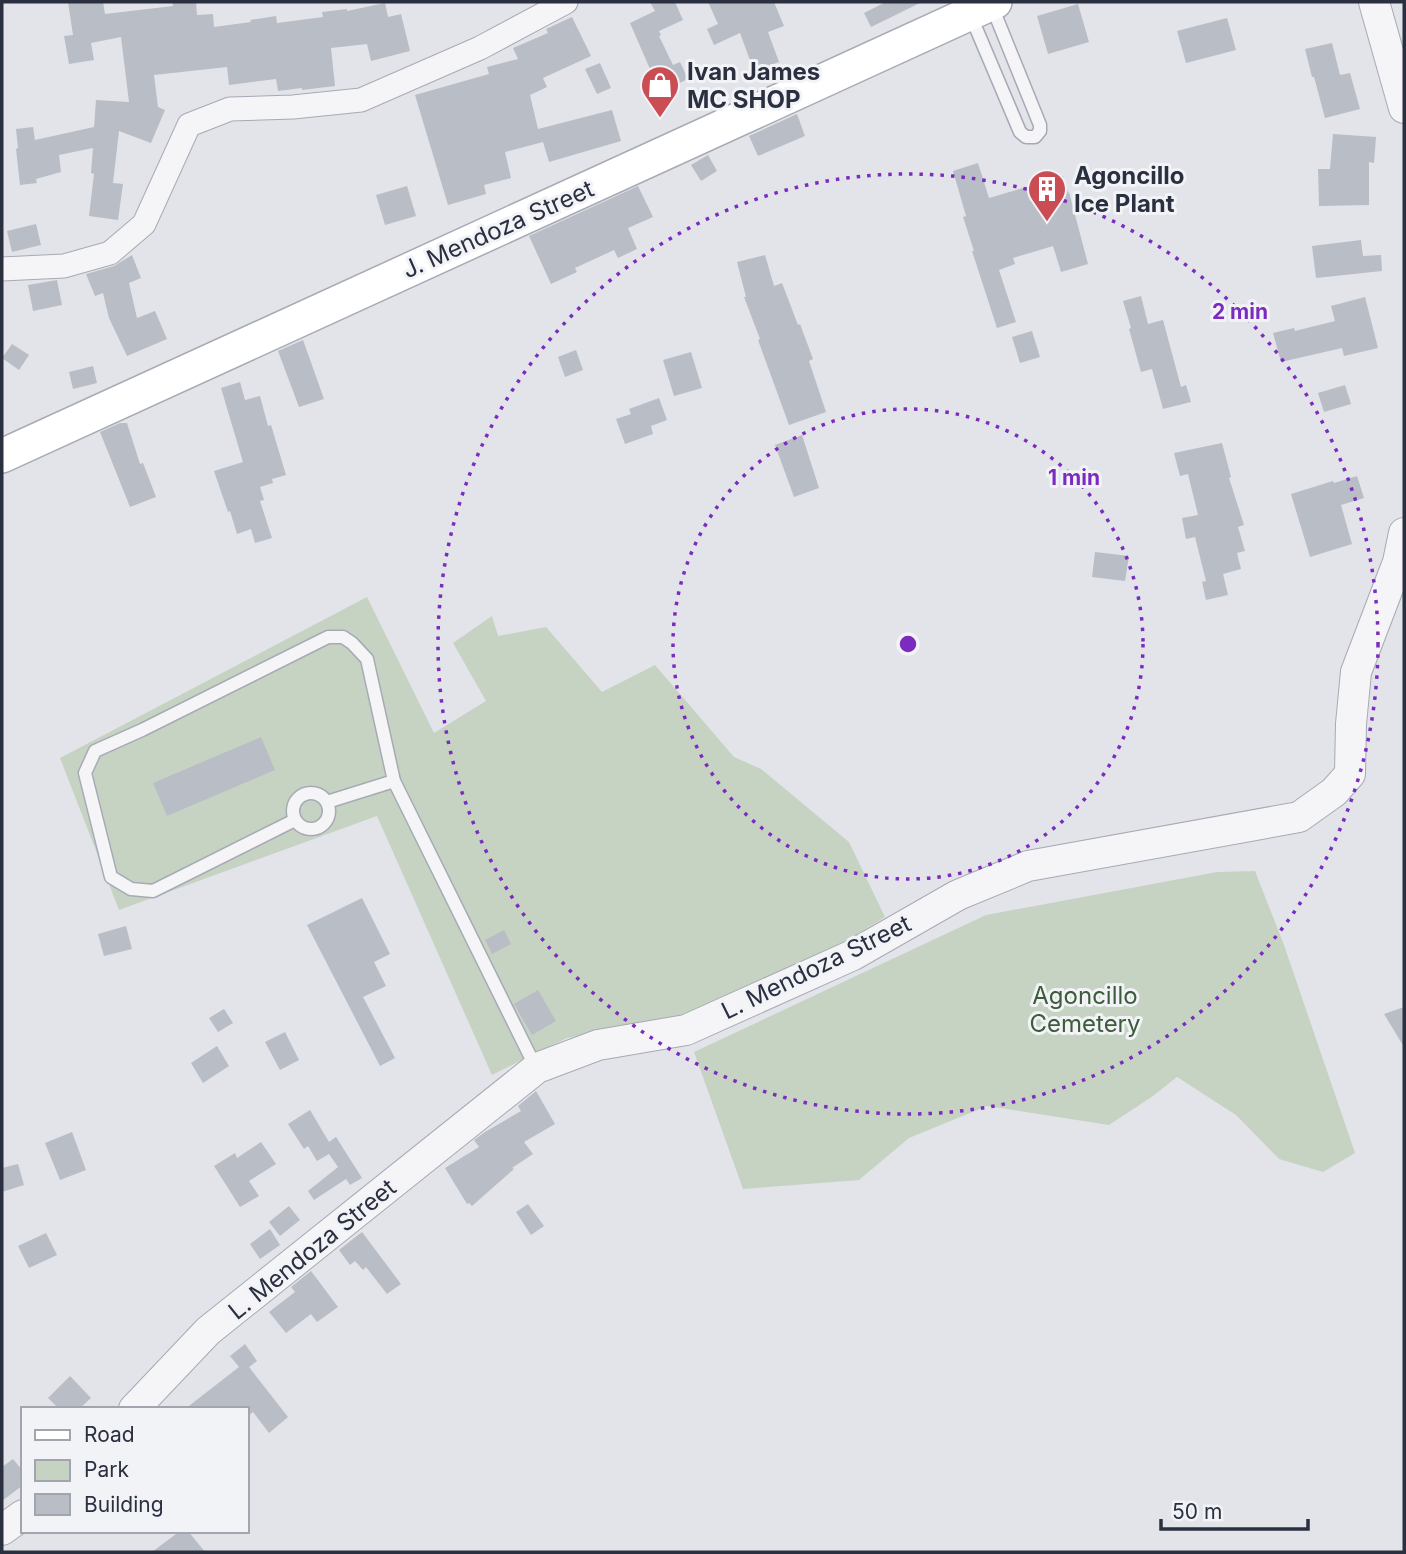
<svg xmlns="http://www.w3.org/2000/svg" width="1406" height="1554" viewBox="0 0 1406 1554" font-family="Inter,sans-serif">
	<rect width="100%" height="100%" fill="#e2e4ea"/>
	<g fill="#c6d3c3">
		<path d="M367 597 434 733 486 701 453 643 492 616 498 636 546 627 602 692 655 665 734 757 761 769 849 842 885 917 819 958 676 1018 567 1038 492 1075 377 816 119 910 60 758Z"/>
		<path d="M1255 871 1284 945 1355 1153 1323 1172 1279 1159 1236 1115 1177 1077 1153 1096 1109 1125 987 1106 909 1138 859 1180 743 1189 694 1052 986 915 1217 872Z"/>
	</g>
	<g fill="#b9bdc6">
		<path d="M68 2H103L105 14 173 6 172 2H196L197 15 213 14 214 27 251 22 250 20 276 16 277 23 323 17 322 12 347 9V11L385 3 388 17 401 14 410 51 371 61 367 44 331 48 335 86 302 90V88L278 91 276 79 229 85 227 67 154 75 158 107 165 110 151 143 119 131 113 183 123 184 118 220 89 216 94 174 91 173 93 148 59 155 61 172 36 179 37 183 20 185 16 149 18 148 16 129 33 127 35 140 94 127 96 100 129 102 121 37 91 43 94 60 69 64 64 36 73 35Z"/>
		<path d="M650 2H675L683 20 659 31 661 35 659 36 673 65 680 62 688 79 660 92 630 23 655 11Z"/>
		<path d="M708 2H774L784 26 768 32 779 62 754 71 740 33 714 45 707 29 718 24Z"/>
		<path d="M886 2H922L871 27 864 13Z"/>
		<path d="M1078 4 1089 42 1048 54 1037 16Z"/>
		<path d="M572 17 591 56 543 78 547 87 530 95 538 129 612 110 621 141 549 162 543 142 505 152 511 178 484 185 486 194 448 205 415 95 489 74 487 67 518 59 513 48 548 33 546 29Z"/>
		<path d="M1227 18 1236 50 1186 63 1177 31Z"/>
		<path d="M1332 43 1340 75 1350 73 1360 109 1325 118 1314 77H1312L1305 49Z"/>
		<path d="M600 63 611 88 597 94 585 69Z"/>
		<path d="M797 114 805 136 758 156 749 136Z"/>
		<path d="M1333 134 1376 137 1374 163 1369 162V205L1319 206 1318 169H1330Z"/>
		<path d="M708 155 717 171 701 181 691 165Z"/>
		<path d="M978 163 989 198 1063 176 1068 193 1069 192 1088 264 1061 272 1053 246 1013 258 1015 264 999 270 1016 322 997 328 972 251H974L963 217 966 216 953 171Z"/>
		<path d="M407 186 416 216 385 225 376 195Z"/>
		<path d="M638 186 653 217 628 228 637 249 618 258 614 250 575 268 577 272 551 284 529 236Z"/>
		<path d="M36 224 41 245 12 252 7 231Z"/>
		<path d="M1361 240 1363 256 1381 255 1382 271 1316 278 1312 246Z"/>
		<path d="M132 255 141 278 129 283 137 318 155 311 167 339 127 356 109 318 103 293 95 296 86 274 114 266Z"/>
		<path d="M765 255 774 286 782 283 798 325 800 324 813 359 809 361 826 412 789 425 758 340 760 339 744 297H746L737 262Z"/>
		<path d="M57 280 62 305 33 311 28 285Z"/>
		<path d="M1141 296 1148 324 1163 320 1181 387 1186 385 1191 402 1163 409 1152 369 1141 372 1129 329 1131 328 1123 301Z"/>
		<path d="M1365 297 1378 348 1344 356 1342 348 1281 362 1273 333 1294 328 1295 331 1335 321 1331 306Z"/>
		<path d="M1032 331 1040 357 1020 363 1012 337Z"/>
		<path d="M303 340 324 399 299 407 278 351Z"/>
		<path d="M12 344 29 355 19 370 2 358Z"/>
		<path d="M576 350 583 370 565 377 558 357Z"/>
		<path d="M691 352 702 388 674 396 663 360Z"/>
		<path d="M93 366 97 383 73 389 69 372Z"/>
		<path d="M240 382 245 400 260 396 268 426 271 425 286 475 272 479 273 483 260 487 264 500 260 501 272 538 255 543 251 529 237 534 230 511 228 512 214 471 243 462 221 388Z"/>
		<path d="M1345 385 1351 404 1324 412 1318 393Z"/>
		<path d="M659 398 667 420 651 426 653 434 625 444 616 419 631 414 629 409Z"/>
		<path d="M120 423H127L140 464 143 463 156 497 130 507 100 432Z"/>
		<path d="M802 435 819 488 794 497 775 445Z"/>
		<path d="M1222 443 1231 477 1229 478 1244 525 1238 527 1245 551 1237 553 1241 569 1223 574 1228 595 1206 600 1202 582 1206 581 1195 537 1186 539 1182 518 1198 515 1188 474 1180 476 1174 453Z"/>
		<path d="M1357 476 1364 498 1341 505 1352 544 1310 557 1291 494 1333 481 1334 483Z"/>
		<path d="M1095 552 1129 556 1125 581 1092 577Z"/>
		<path d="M261 737 275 770 167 816 153 783Z"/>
		<path d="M362 898 390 954 374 962 386 986 363 997 395 1058 380 1066 307 925Z"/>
		<path d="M126 926 132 949 104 956 98 934Z"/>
		<path d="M504 930 511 944 492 954 485 940Z"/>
		<path d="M538 990 556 1021 532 1035 514 1004Z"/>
		<path d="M1404 1007V1047L1384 1014Z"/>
		<path d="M224 1009 233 1023 218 1032 209 1018Z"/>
		<path d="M285 1032 299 1060 280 1070 265 1042Z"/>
		<path d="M217 1046 229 1066 203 1083 191 1063Z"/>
		<path d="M536 1091 555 1124 524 1142 533 1154 512 1168 514 1169 472 1206 469 1203 467 1204 445 1168 479 1147 474 1140 485 1132 521 1111 518 1106Z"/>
		<path d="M310 1110 329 1142 336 1137 362 1178 350 1185 346 1179 314 1200 308 1191 338 1167 329 1154 317 1161 308 1146 304 1149 288 1124Z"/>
		<path d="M72 1132 86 1170 60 1180 45 1143Z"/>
		<path d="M261 1142 276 1164 249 1181 259 1196 240 1207 214 1166 235 1153 237 1158Z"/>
		<path d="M18 1164 24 1185 2 1192V1168Z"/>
		<path d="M528 1204 544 1226 531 1235 516 1212Z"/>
		<path d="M289 1206 300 1220 280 1236 269 1222Z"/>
		<path d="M270 1229 280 1245 260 1259 250 1244Z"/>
		<path d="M362 1232 401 1284 387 1294 366 1267 363 1270 355 1261 350 1265 339 1250Z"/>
		<path d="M46 1233 57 1255 29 1268 18 1246Z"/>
		<path d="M311 1271 338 1307 317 1322 311 1314 286 1333 269 1312 295 1292 291 1287Z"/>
		<path d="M245 1344 257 1361 249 1367 288 1417 269 1433 253 1412 247 1417V1409H185L239 1367 230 1356Z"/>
		<path d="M70 1376 91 1398 79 1409H59L48 1398Z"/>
		<path d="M13 1459 23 1471V1485L2 1501V1467Z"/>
		<path d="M180 1531H188L205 1552H152Z"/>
	</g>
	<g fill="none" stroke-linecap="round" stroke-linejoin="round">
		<defs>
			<g id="service">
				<path d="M970 14 1020 132 1026 137H1035L1040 131V125L991 4"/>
				<circle cx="311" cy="811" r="18"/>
				<path d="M327 802 394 781"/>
				<path d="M295 820 153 891 131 889 111 877 85 773 95 751 142 730 328 637H343L352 643 367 659 394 781 536 1068"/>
			</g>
			<path id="minor" d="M2 269 64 266 110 253 144 224 189 125 230 109 293 107 361 100 480 48 566 2"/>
			<g id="tertiary">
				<path d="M1374 2 1404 108"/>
				<path d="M134 1409 208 1331 537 1068 598 1045 686 1030 853 955 958 895 1028 866 1299 817 1334 792 1350 774 1351 724 1356 672 1398 562 1404 533"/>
				<path d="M2 1530 23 1515"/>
			</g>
			<path id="secondary" d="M2 456 995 2"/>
		</defs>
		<use href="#service" stroke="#a7aab4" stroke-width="15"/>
		<use href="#minor" stroke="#a7aab4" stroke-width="25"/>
		<use href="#tertiary" stroke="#a7aab4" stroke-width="32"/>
		<use href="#secondary" stroke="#a7aab4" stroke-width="36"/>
		<use href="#service" stroke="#f5f5f8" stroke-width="12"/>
		<use href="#minor" stroke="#f5f5f8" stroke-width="23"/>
		<use href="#tertiary" stroke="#f5f5f8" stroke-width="30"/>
		<use href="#secondary" stroke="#fff" stroke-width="33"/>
	</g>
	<g fill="none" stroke="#7b2cbf" stroke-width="3.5" stroke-dasharray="3.5 7">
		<circle cx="908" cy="644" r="235"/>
		<circle cx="908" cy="644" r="470"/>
	</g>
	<defs>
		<symbol id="shop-pin" viewBox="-11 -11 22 30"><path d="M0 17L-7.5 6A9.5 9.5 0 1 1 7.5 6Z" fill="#c94d53" stroke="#f2f3f7"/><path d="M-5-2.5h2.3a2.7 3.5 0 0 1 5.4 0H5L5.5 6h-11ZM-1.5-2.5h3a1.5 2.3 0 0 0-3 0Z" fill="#fff"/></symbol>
		<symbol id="building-pin" viewBox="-11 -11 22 30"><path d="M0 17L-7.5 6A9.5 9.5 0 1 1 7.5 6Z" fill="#c94d53" stroke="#f2f3f7"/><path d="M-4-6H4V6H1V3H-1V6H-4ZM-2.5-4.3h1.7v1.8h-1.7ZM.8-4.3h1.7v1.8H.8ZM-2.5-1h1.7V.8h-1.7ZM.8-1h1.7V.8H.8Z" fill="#fff"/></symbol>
	</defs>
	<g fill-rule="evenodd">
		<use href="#shop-pin" x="638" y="63" width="44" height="60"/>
		<use href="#building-pin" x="1025" y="167" width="44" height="60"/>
	</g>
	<g text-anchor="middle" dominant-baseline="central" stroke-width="6" stroke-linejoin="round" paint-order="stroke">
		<g font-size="24" font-weight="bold" fill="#2b3041" stroke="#f2f3f7" text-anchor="start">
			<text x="687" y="71">Ivan James<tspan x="687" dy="28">MC SHOP</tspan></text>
			<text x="1074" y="175">Agoncillo<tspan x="1074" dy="28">Ice Plant</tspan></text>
		</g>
		<g font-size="24" fill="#2b3041" stroke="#f2f3f7">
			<text transform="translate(498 229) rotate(-24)">J. Mendoza Street</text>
			<text transform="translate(816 967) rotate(-26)">L. Mendoza Street</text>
			<text transform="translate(312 1249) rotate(-39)">L. Mendoza Street</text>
		</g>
		<g font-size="24" fill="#3c5c39" stroke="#f2f3f7">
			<text x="1085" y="995">Agoncillo<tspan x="1085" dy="28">Cemetery</tspan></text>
		</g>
	</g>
	<circle cx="908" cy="644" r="10" fill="#7b2cbf" stroke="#f2f3f7" stroke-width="3.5"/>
	<g font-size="21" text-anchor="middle" font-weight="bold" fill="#7b2cbf" stroke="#f2f3f7" stroke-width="6" stroke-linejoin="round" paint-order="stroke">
		<text x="1240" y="319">2 min</text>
		<text x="1074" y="485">1 min</text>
	</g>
	<rect width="1406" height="1554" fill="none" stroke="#2b3041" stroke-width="7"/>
	<rect x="21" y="1407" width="228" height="126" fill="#f2f3f7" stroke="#a2a5ae" stroke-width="2"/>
	<rect x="35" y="1430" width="35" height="10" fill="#ffffff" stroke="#a2a5ae" stroke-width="2"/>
	<text x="84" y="1442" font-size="21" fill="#2b3041">Road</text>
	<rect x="35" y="1460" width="35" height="21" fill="#c6d3c3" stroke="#a2a5ae" stroke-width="2"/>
	<text x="84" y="1477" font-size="21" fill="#2b3041">Park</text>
	<rect x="35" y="1494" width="35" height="21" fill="#b9bdc6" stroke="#a2a5ae" stroke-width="2"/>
	<text x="84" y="1512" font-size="21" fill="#2b3041">Building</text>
	<path d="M1161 1519v10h147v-10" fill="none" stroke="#2b3041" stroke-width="3.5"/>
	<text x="1172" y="1519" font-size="21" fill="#2b3041" stroke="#f2f3f7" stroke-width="5" paint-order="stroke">50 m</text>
</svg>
